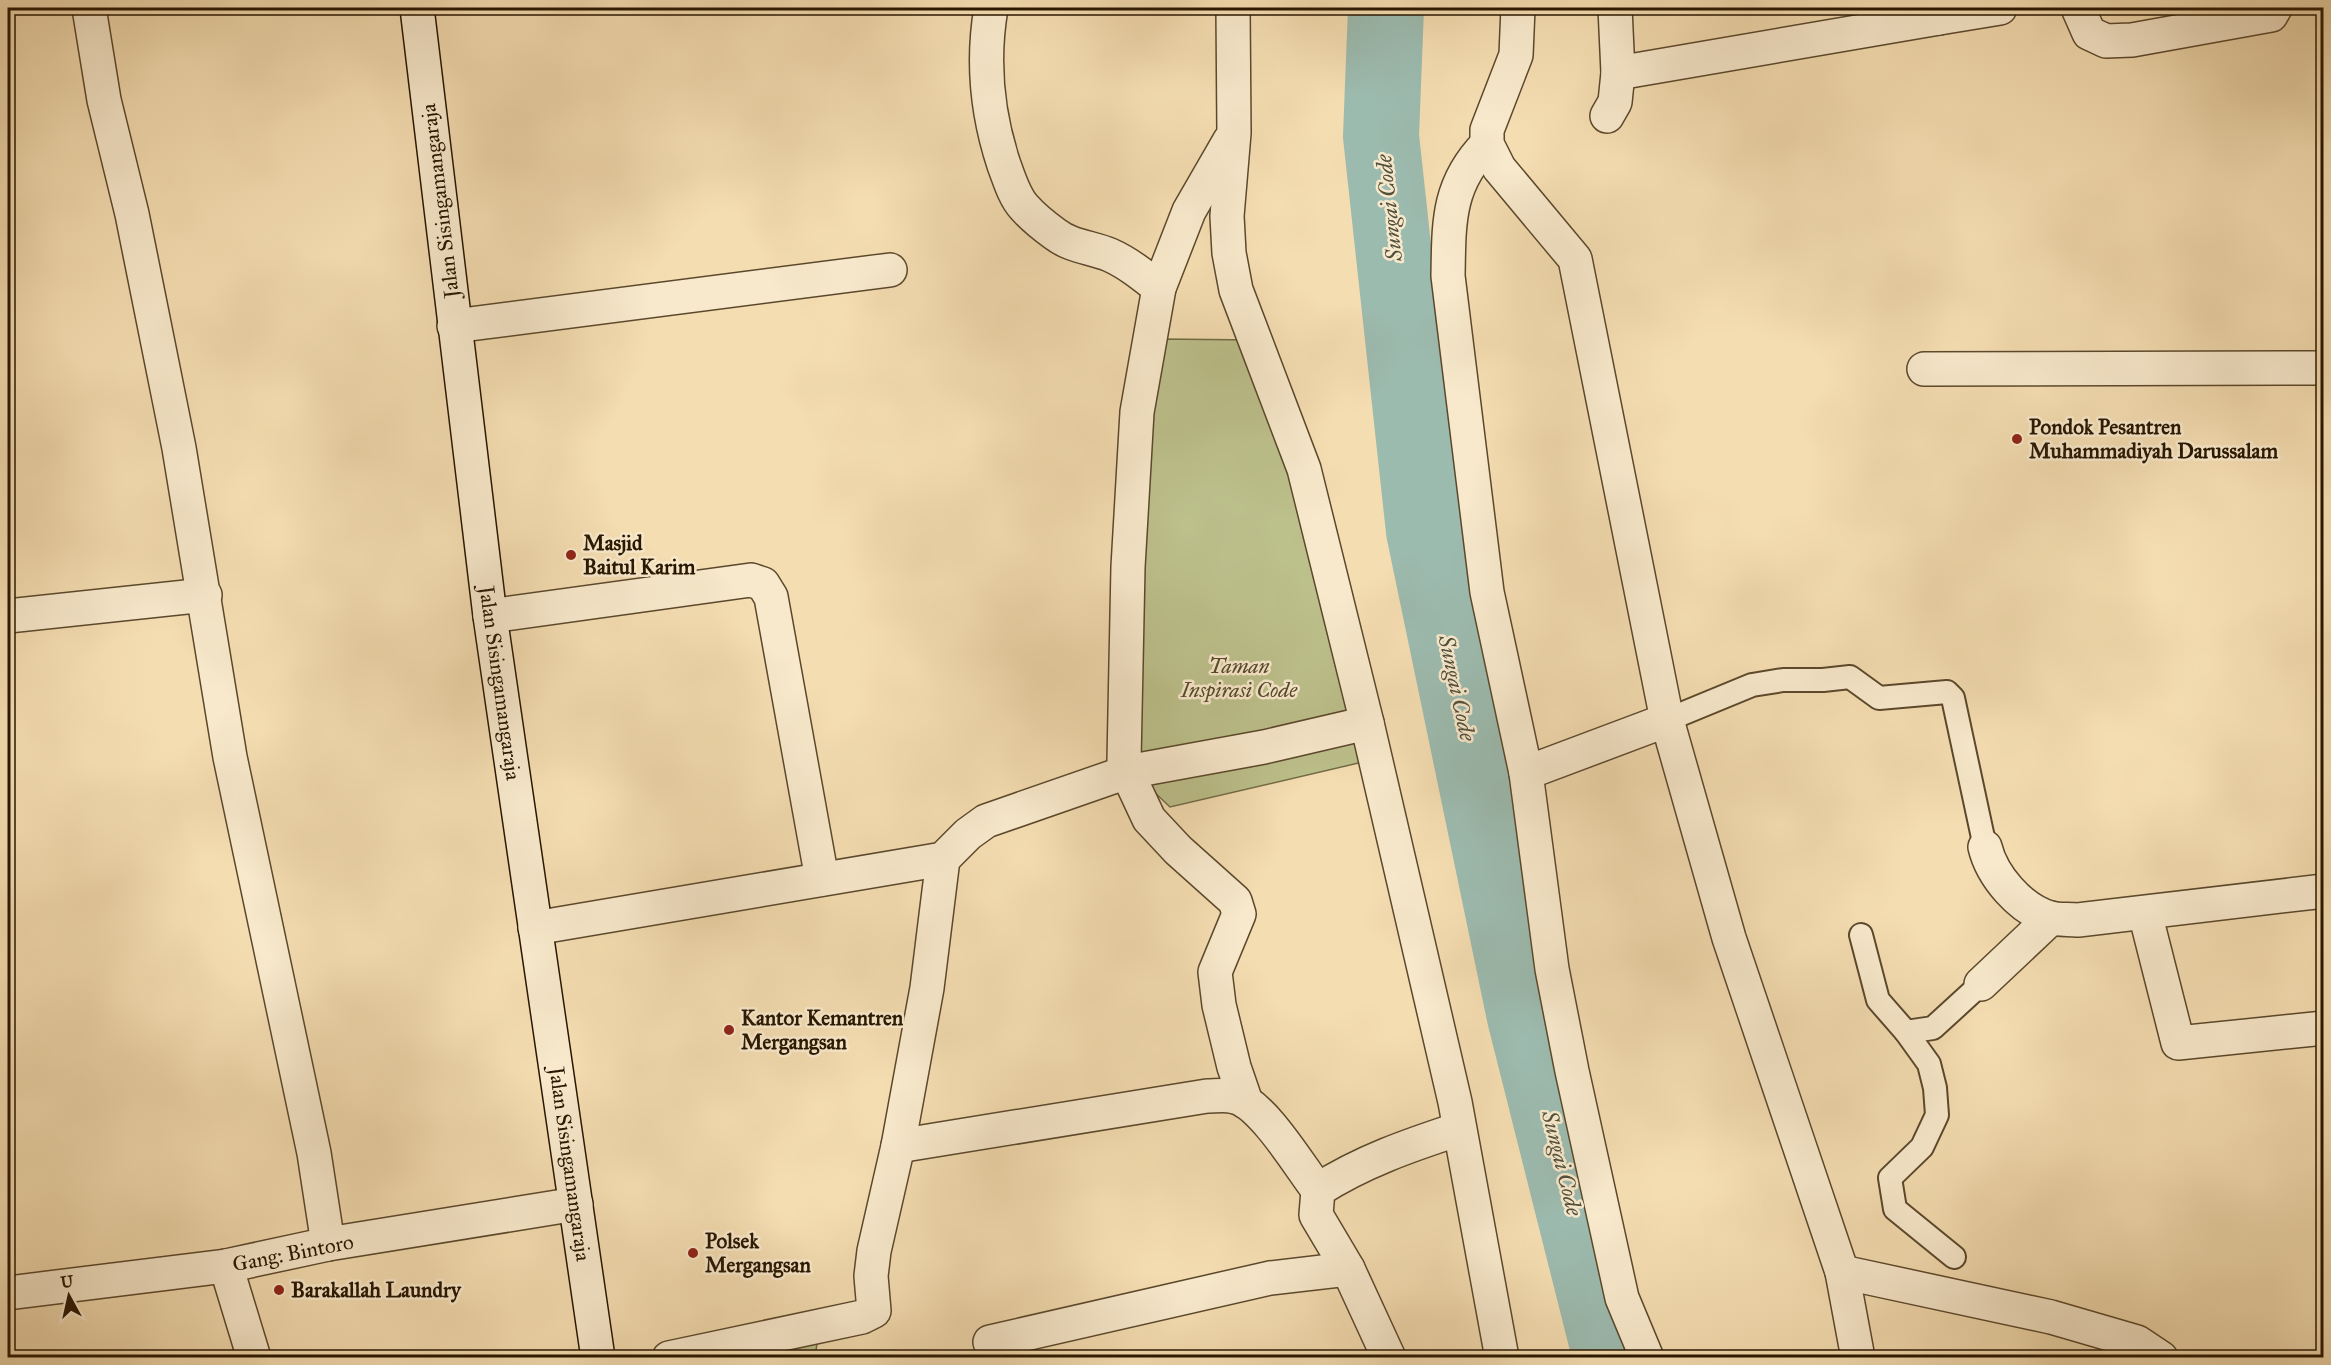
<svg xmlns="http://www.w3.org/2000/svg" width="2331" height="1365" viewBox="0 0 2331 1365" font-family="'IM FELL Great Primer',serif">
	<rect width="100%" height="100%" fill="#f4ddb1"/>
	<filter id="stains"><feTurbulence type="fractalNoise" baseFrequency=".00333" numOctaves="4"/><feColorMatrix values="0 0 0 0 .2 0 0 0 0 .09 0 0 0 0 .02 0 0 0 .5 -.17"/></filter>
	<radialGradient id="worn" r=".72"><stop offset=".6" stop-color="#630" stop-opacity="0"/><stop offset="1" stop-color="#630" stop-opacity=".3"/></radialGradient>
	<g fill="#bcc08b" stroke="#726b46" stroke-width="1.5">
		<path d="M1162 339 1254 340 1367 761 1170 807 1132 771 1128 567Z"/>
		<path d="M819 1331 815 1357H706Z"/>
	</g>
	<g fill="none" stroke-linecap="round" stroke-linejoin="round">
		<path stroke="#9cbbaf" stroke-width="76" d="M1386 8 1381 136 1424 531 1525 1017 1611 1358"/>
		<defs>
			<g id="service">
				<path d="M1667 720 1752 685 1783 680H1823L1850 677 1879 698 1947 692 1953 698 1985 847"/>
				<path d="M1861 935 1878 1000 1906 1032 1933 1028 1981 984"/>
				<path d="M1906 1032 1929 1064 1935 1088 1937 1115 1922 1147 1890 1178 1895 1209 1954 1257"/>
			</g>
			<g id="minor">
				<path d="M89 8 104 100 132 214 179 448 230 757 314 1153 328 1244"/>
				<path d="M991 8C982 61 987 114 1004 165 1009 178 1014 196 1024 207 1032 216 1044 226 1055 234 1072 247 1091 247 1110 255 1128 263 1144 276 1159 288"/>
				<path d="M1233 8 1234 133 1227 216 1229 253 1236 290 1304 469 1367 723 1455 1102 1502 1358"/>
				<path d="M1518 8 1516 55 1487 130V144L1499 168 1575 259 1667 720 1729 938 1842 1272 2051 1317 2137 1342 2161 1358"/>
				<path d="M1615 8 1618 73 1939 18 1937 8"/>
				<path d="M2078 8 2089 33 2106 41 2132 40 2271 15 2275 8"/>
				<path d="M1939 18 2000 8"/>
				<path d="M1607 116 1615 102 1618 73"/>
				<path d="M1230 140 1189 211 1159 288 1137 412 1128 567 1124 760 1127 772 1264 747 1367 723"/>
				<path d="M1487 144C1447 185 1449 223 1448 276L1487 592 1526 773"/>
				<path d="M454 326 890 270"/>
				<path d="M1924 369 2324 368"/>
				<path d="M8 616 205 595"/>
				<path d="M490 616 751 580 763 584 771 597 822 879"/>
				<path d="M1985 847C1992 876 2020 909 2050 918 2059 920 2069 919 2078 920L2324 891"/>
				<path d="M2145 913 2178 1043 2324 1028"/>
				<path d="M535 928 943 859 968 834 986 821 1127 772 1149 819 1178 850 1235 901 1239 914 1215 972 1219 1005 1234 1067 1246 1102"/>
				<path d="M1981 984 2051 918"/>
				<path d="M898 1146 1207 1096C1215 1096 1226 1094 1235 1097 1263 1104 1300 1167 1318 1190"/>
				<path d="M226 1266 254 1358"/>
				<path d="M1842 1272 1858 1358"/>
				<path d="M8 1293 226 1266 328 1244 576 1204"/>
				<path d="M990 1342 1270 1278 1348 1269"/>
				<path d="M669 1358 862 1317 874 1311 871 1276 874 1251 898 1146 927 988 943 859"/>
				<path d="M1389 1358 1348 1269 1316 1215 1318 1190C1361 1162 1410 1145 1459 1129"/>
				<path d="M1647 1358 1622 1298 1572 1071 1552 969 1526 773 1667 720"/>
			</g>
			<path id="secondary" d="M417 8 490 616 598 1358"/>
		</defs>
		<use href="#service" stroke="#5b482c" stroke-width="26"/>
		<use href="#minor" stroke="#5b482c" stroke-width="36"/>
		<use href="#secondary" stroke="#281600" stroke-width="36"/>
		<use href="#service" stroke="#f8e9cc" stroke-width="22"/>
		<use href="#minor" stroke="#f8e9cc" stroke-width="33"/>
		<use href="#secondary" stroke="#f8e9cc" stroke-width="33"/>
	</g>
	<g fill="#8f2418" stroke="#f8e9cc" stroke-width="2">
		<circle cx="2017" cy="439" r="6"/>
		<circle cx="571" cy="555" r="6"/>
		<circle cx="729" cy="1030" r="6"/>
		<circle cx="693" cy="1253" r="6"/>
		<circle cx="279" cy="1290" r="6"/>
	</g>
	<g text-anchor="middle" dominant-baseline="central" stroke-width="5" stroke-linejoin="round" paint-order="stroke">
		<g font-size="21" fill="#281600" stroke="#f8e9cc">
			<text transform="translate(440 201) rotate(-97)">Jalan Sisingamangaraja</text>
			<text transform="translate(500 683) rotate(82)">Jalan Sisingamangaraja</text>
			<text transform="translate(570 1164) rotate(82)">Jalan Sisingamangaraja</text>
			<text transform="translate(293 1253) rotate(-11)">Gang: Bintoro</text>
		</g>
		<g font-size="21" font-weight="bold" fill="#281600" stroke="#f8e9cc" text-anchor="start">
			<text x="2029" y="427">Pondok Pesantren<tspan x="2029" dy="24">Muhammadiyah Darussalam</tspan></text>
			<text x="583" y="543">Masjid<tspan x="583" dy="24">Baitul Karim</tspan></text>
			<text x="741" y="1018">Kantor Kemantren<tspan x="741" dy="24">Mergangsan</tspan></text>
			<text x="705" y="1241">Polsek<tspan x="705" dy="24">Mergangsan</tspan></text>
			<text x="291" y="1290">Barakallah Laundry</text>
		</g>
		<g font-size="21" font-style="italic" fill="#54492a" stroke="#f8e9cc">
			<text x="1239" y="666">Taman<tspan x="1239" dy="24">Inspirasi Code</tspan></text>
		</g>
		<g font-size="22" font-style="italic" fill="#51503d" stroke="#f8e9cc">
			<text transform="translate(1389 208) rotate(-96)">Sungai Code</text>
			<text transform="translate(1457 688) rotate(78)">Sungai Code</text>
			<text transform="translate(1562 1163) rotate(76)">Sungai Code</text>
		</g>
	</g>
	<rect width="2331" height="1365" fill="none" stroke="#f4ddb1" stroke-width="30"/>
	<rect x="9" y="9" width="2313" height="1347" fill="none" stroke="#281600" stroke-width="3"/>
	<rect x="15" y="15" width="2301" height="1335" fill="none" stroke="#281600" stroke-width="1.5"/>
	<g transform="translate(69 1296) rotate(352)" stroke="#f8e9cc" stroke-width="4.5" paint-order="stroke">
	<path d="M0-4.5L10 22L0 15L-10 22Z" fill="#281600"/>
	<text y="-9" font-size="16" font-weight="bold" text-anchor="middle" fill="#281600">U</text>
	</g>
	<rect width="100%" height="100%" filter="url(#stains)"/>
	<rect width="100%" height="100%" fill="url(#worn)"/>
</svg>
